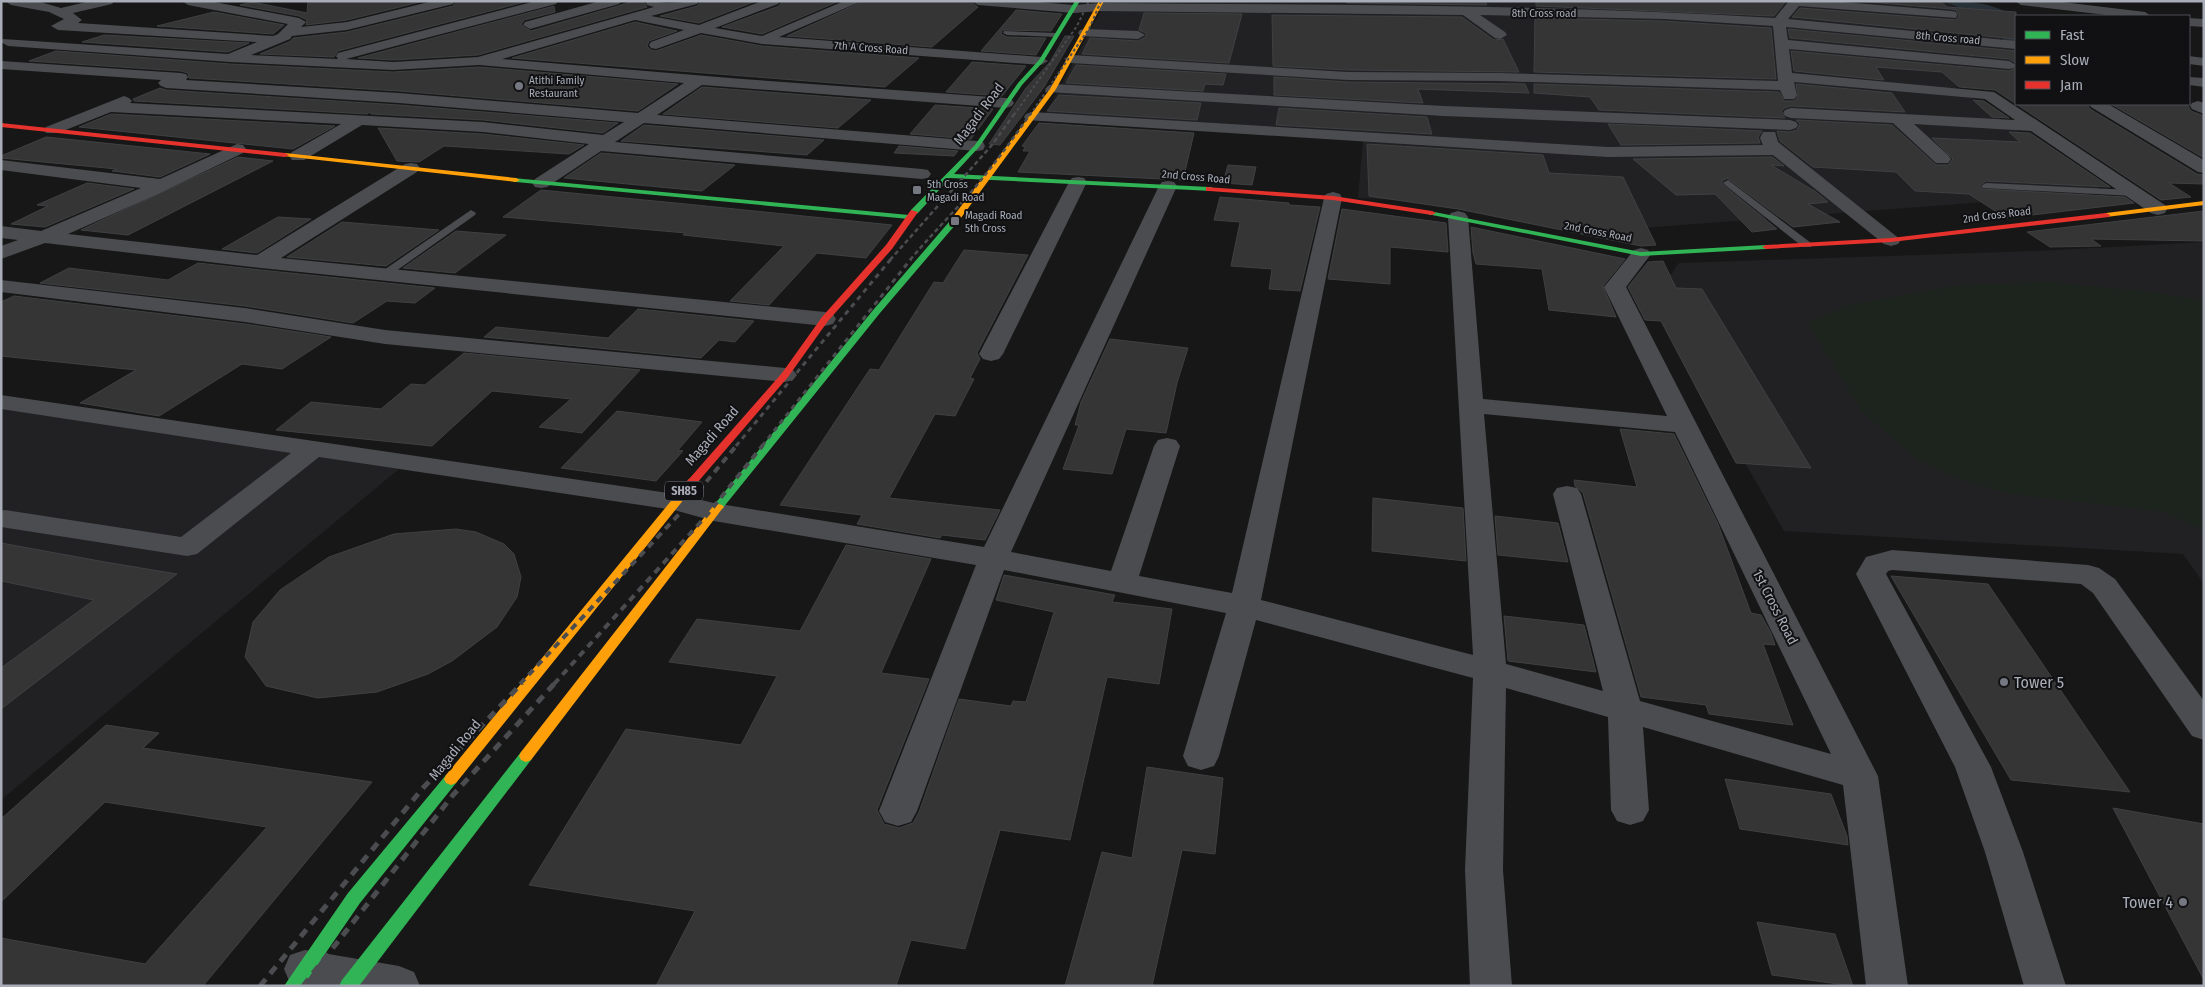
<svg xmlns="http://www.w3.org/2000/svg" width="2205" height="987" viewBox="0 0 2205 987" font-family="'Fira Sans Condensed',sans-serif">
	<rect width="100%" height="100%" fill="#171717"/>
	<g fill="#212123">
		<path d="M1106 1H1942L1951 4 1975 18 2016 50V88L1956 87 2105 193 1603 231 1431 202 1358 198 1363 139 1043 119Z"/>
		<path d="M2204 242V584L2183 554 1784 531 1652 300 1679 263 2037 251Z"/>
		<path d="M1 407 399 469 1 800Z"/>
	</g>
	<path fill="#1d241e" d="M2049 282 2154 292 2204 301V531L2164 512 2011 494 1961 480 1918 460 1862 412 1808 323 1848 305 1959 285Z"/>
	<path fill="#2a3239" d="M1942 1C1969 1 1992 2 2015 17L2012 20 2016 23V50C1994 32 1970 9 1942 1Z"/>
	<g fill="#353536" stroke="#3f4043">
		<path d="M308 1H424L347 20 306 25 307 20 299 16 240 5 252 2 307 13Z"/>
		<path d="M457 1H528L338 51 334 57 260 54 291 41 293 38 347 32 453 6Z"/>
		<path d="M635 1H643L647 7 478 55 393 60 358 58 554 6 555 12 524 20 521 25 531 31Z"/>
		<path d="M701 1H756L699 23 660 16 697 6Z"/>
		<path d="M782 1H839L762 34 722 27 779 6Z"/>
		<path d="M864 1H970L978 7 932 47 787 36Z"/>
		<path d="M1346 1H1485L1487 5 1347 3Z"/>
		<path d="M1536 1H1786L1774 16 1536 6Z"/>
		<path d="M1857 1H1940L1947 7 2016 12V39L1792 17 1800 8 1956 20 1959 16 1956 10 1951 9Z"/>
		<path d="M1016 10 1062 14 1051 31 1002 30 1001 34 1007 37 1046 38 1036 55 981 51Z"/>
		<path d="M214 12 284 25 273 34 157 26Z"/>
		<path d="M1144 13 1242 14 1229 63 1082 54 1090 38 1138 41 1146 37V33L1139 30Z"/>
		<path d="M1272 15 1462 17 1494 40 1503 39 1519 72 1348 70 1273 66Z"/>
		<path d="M1535 18 1664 21 1771 28 1776 79 1534 72Z"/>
		<path d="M635 22 677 31 649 41 647 46 651 50 656 51 701 35 762 46 919 58 885 87 512 58Z"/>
		<path d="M1788 29 2016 51V63L2009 59 1790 38Z"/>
		<path d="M104 35 249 43 228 52 82 42Z"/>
		<path d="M1065 36H1074L1044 87 1000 145 989 144 1026 88 1050 62Z"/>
		<path d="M56 51 230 64 393 72 479 67 678 84 638 111 399 91 189 78 188 73 181 71 29 61Z"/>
		<path d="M1791 51 2009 71 2016 68V104H2087L2090 109 2197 174 2204 175V184L2169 183 2191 197 2161 200 1995 90 1959 87 1942 72 1876 67 1884 80 1794 71Z"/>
		<path d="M972 62 1026 66 1002 96 946 92Z"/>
		<path d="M1076 65 1226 74 1223 85 1205 84 1203 91 1066 83Z"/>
		<path d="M1274 77 1348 82 1525 84 1529 93 1418 89 1423 103 1274 95Z"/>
		<path d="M1534 84 1779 92 1784 101H1794L1798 97 1796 84 1892 93 1905 112 1791 106 1784 108 1781 112 1785 118 1599 110 1590 97 1534 93Z"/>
		<path d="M702 87 871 100 838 128 663 114Z"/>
		<path d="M160 88 166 90 399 105 618 123 603 133 483 120 371 114 370 112 367 114 134 101 133 99Z"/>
		<path d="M1059 95 1201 103 1197 120 1047 111Z"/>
		<path d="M1973 100 1984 101 2009 118 1992 117Z"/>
		<path d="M2111 104H2184L2188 106 2191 111 2204 116V158Z"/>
		<path d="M935 105 993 109 971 139 910 134Z"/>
		<path d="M1279 108 1427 117 1432 134 1276 125Z"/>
		<path d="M111 114 335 126 293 149 79 127Z"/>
		<path d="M1796 120 1892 125 1936 165H1948L1953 159 1932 138 2020 142 2009 132 2030 133 2110 187 1986 181 1979 186 1982 189 2125 197 2134 203 2006 218 1969 194 1915 191 1896 172 1813 167 1780 141 1777 131 1790 132 1797 130 1800 124Z"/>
		<path d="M1039 123 1194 133 1183 180 1018 172 1030 151H1023L1025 147 1022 146Z"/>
		<path d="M1608 124 1762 131 1758 137 1760 143 1621 145Z"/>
		<path d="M644 125 824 140 807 155 621 141Z"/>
		<path d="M378 128 483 134 584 145 569 154 444 146 419 162 397 161Z"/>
		<path d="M46 137 210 154 160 177 112 171 117 169 1 158V156Z"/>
		<path d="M1367 144 1543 155 1549 173 1623 177 1656 245 1641 246 1458 209 1369 196Z"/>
		<path d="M899 146 958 151 954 156 894 153Z"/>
		<path d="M601 153 735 165 702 191 564 178Z"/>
		<path d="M238 157 273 161 128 235 81 230Z"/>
		<path d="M1772 157 1784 166 1771 165 1816 192 1828 202 1808 204 1840 222 1793 227 1727 178 1722 181V184L1777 229 1752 232 1715 194 1676 195 1633 159Z"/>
		<path d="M1228 165 1256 167 1252 185 1223 183Z"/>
		<path d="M87 183 134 189 45 227 11 224 48 206 37 205Z"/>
		<path d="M541 190 686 204 892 225 866 258 817 253 769 305 730 301 784 246 683 235 686 233 503 217Z"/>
		<path d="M1220 197 1289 203V205L1320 207 1300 291 1269 289 1272 269 1231 266 1240 222 1214 220Z"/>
		<path d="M1342 209 1446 223 1448 252 1390 247V284L1328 279Z"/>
		<path d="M2204 211V241L2091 239 2101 246 2050 247 2027 232Z"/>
		<path d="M278 217 311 219 257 253 222 249Z"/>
		<path d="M342 222 439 230 386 266 287 257Z"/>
		<path d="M1471 227 1625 259 1603 286 1616 317 1549 310 1542 269 1476 264 1473 253Z"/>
		<path d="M456 231 506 235 455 273 403 268Z"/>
		<path d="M964 250 1028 255 977 353 980 359 970 378 974 379 955 416 935 414 889 498 1000 510 985 540 942 535 940 538 857 524 862 515 780 505 870 369 879 370 934 282 943 283Z"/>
		<path d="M1663 261 1676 288 1702 289 1811 468 1736 463 1661 321 1645 320 1628 287 1648 262Z"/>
		<path d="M198 263 261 270 435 288 415 303 387 301 353 323 245 306 40 283 69 268 168 280Z"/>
		<path d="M14 296 245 324 331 337 282 369 242 364 159 416 80 403 136 370 1 356V302Z"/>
		<path d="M638 309 754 321 735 342 719 340 701 358 484 337 496 327 608 338Z"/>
		<path d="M1110 339 1188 348 1177 383 1166 433 1126 429 1112 474 1063 469 1079 425H1075L1081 402Z"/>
		<path d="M464 353 640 370 582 433 539 427 571 399 492 391 432 446 276 430 311 402 381 409 411 384 425 385Z"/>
		<path d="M617 411 702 422 678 450 683 451 656 481 561 468Z"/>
		<path d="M1620 429 1674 434 1718 524 1751 613 1761 615 1771 633 1775 645 1763 644 1793 725 1709 714 1706 705 1641 697 1583 493 1575 486 1574 480 1637 487Z"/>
		<path d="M1373 498 1463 508 1466 561 1372 551Z"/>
		<path d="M1495 516 1558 523 1568 562 1498 555Z"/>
		<path d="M456 529 476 532 504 544 514 554 521 577 517 597 497 627 452 661 428 674 377 692 318 698 266 686 245 657 253 622 280 590 329 557 394 534Z"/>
		<path d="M1 543 105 562 177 574 1 709V668L94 600 1 581Z"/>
		<path d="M846 545 931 559 881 673 929 679 877 810 884 824 899 828 913 823 919 812 959 699 1011 706 1013 701 1026 702 1054 612 996 600 1004 575 1115 595 1112 602 1172 609 1159 684 1107 677 1070 840 1000 830 965 949 911 940 896 986H656L695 911 529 885 626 729 741 745 777 676 669 662 697 619 800 631Z"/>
		<path d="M1891 576 1988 584 2130 792 2011 780Z"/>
		<path d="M1504 616 1584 625 1596 672 1508 661Z"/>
		<path d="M106 725 159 733 143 748 372 782 203 986H1V938L145 964 267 827 105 802 1 902V819Z"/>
		<path d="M1147 767 1223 778 1215 854 1182 850 1152 986H1065L1102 852 1132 858Z"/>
		<path d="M1725 779 1831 794 1847 836 1848 845 1740 829Z"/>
		<path d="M2113 808 2204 824V980Z"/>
		<path d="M1757 922 1835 934 1853 986 1772 975Z"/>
	</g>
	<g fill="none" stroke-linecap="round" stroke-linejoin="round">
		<g fill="#4b4c50" fill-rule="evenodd">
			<path d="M1004 31 1056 33 1060 35 1056 37 1007 35 1003 33Z"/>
			<path d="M1728 180 1811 243 1812 245 1811 247H1803L1725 185 1723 183Z"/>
			<path d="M1986 183 2133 190 2138 193 2133 196 1983 188 1981 186Z"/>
			<path d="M471 210 476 213 475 215 389 276H381L379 274 381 272Z"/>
		</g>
		<g fill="#4b4c50" fill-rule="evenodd">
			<path d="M5 1H37L61 8 90 1H114L112 4 73 13 82 20 78 23 273 36 278 34 288 24 188 5 182 1H209L299 18 306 22 301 27 347 22 433 1H455L453 4 347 30 292 36 290 39 251 55 338 59 336 56 338 53 536 1H558L556 4 346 59 393 62 478 57 654 7 647 5 645 1 668 3 699 1 697 4 651 16 699 25 762 1H780L778 4 715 28 762 36 844 1H862L779 37 1041 57 1048 61 1041 65 762 44 701 33 656 49 651 48 649 45 651 42 684 30 635 20 502 59 742 79 1006 98 1012 100 1014 103 1012 106 1006 108 702 85 657 115 977 141 983 142 985 146 983 150 977 151 644 123 615 142 922 169 928 170 931 174 928 178 922 179 601 151 547 187 541 188 535 187 532 183 535 179 589 144 483 132 362 125 304 160H292L289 156 292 152 341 124 111 112 58 133H46L44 130 46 127 124 96 129 98 132 101 130 103 483 122 603 135 624 122 399 103 166 88 161 86 158 83 161 80 1 69V61L181 73 186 74 188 77 186 80 399 93 638 113 684 83 479 65 393 70 230 62 8 46 1 42 3 39 228 54 257 42 58 30 51 26 64 19 49 12 11 5Z"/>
			<path d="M600 1H621L619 4 530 29 523 25 525 22Z"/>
			<path d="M972 1H1026L1074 5 1100 3C1325 5 1551 4 1775 18L1789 1H1831L1951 11 1956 12 1957 15 1956 18 1799 6 1788 19 2016 41V49L1786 27 1788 40 2009 61 2016 65 2014 68 2009 69 1789 49 1792 73 1994 92 2165 205 2167 209 2165 213 2158 215 2151 213 2031 131 1914 124 1948 155 1951 159 1948 163H1936L1893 123 1791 118 1785 116 1783 113 1785 110 1791 108 2015 120 1985 99 1794 82 1797 96 1794 99H1784L1780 90 1498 81 1348 80 1071 63 1064 59 1071 55 1348 72 1498 73 1778 81 1773 26 1664 19 1480 15 1505 32 1507 35 1500 39 1495 38 1463 15 1100 11 1074 13 978 5Z"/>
			<path d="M2015 1H2054L2145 12 2151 16H2115L2021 5Z"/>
			<path d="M2189 18 2204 19V27L2189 26Z"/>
			<path d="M1085 29 1138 31 1145 35 1138 39 1080 36 1078 33 1080 30Z"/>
			<path d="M2189 56 2204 58V66L2189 64Z"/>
			<path d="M2189 77 2204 78V87L2189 85Z"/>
			<path d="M1053 84 1444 106 1790 120 1796 122 1798 125 1796 128 1790 130 1444 116 1048 92 1045 89 1048 86Z"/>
			<path d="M2198 101 2204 103V114L2192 109 2190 106 2192 103Z"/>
			<path d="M2089 104H2108L2204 160V173L2198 172 2091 107Z"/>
			<path d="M1032 112 1608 147 1763 145 1760 138 1763 132H1775L1778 142 1901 240 1898 244 1891 246 1884 244 1773 155 1608 157 1026 120 1024 117 1026 114Z"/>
			<path d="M237 144 243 145 246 149 243 153 156 195 68 234 257 255 405 164 411 163 417 164 420 168 417 172 281 258 825 312 833 314 836 319 833 324 825 326 261 268 45 243 1 259V246L18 240 1 238V226L41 231 141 188 1 170V160L160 179Z"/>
			<path d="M1078 177 1084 178 1087 182 1003 354 999 359 991 361 983 359 979 354 1069 182 1072 178Z"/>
			<path d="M1168 181 1174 182 1177 186 1011 552 1111 571 1154 446 1158 440 1167 438 1176 440 1180 446 1139 576 1232 593 1324 198 1326 194 1333 192 1340 194 1342 198 1261 600 1473 655 1448 217 1451 213 1458 211 1465 213 1468 217 1483 399 1667 416 1604 287 1634 250 1641 248 1648 250 1651 254 1626 287 1878 776 1908 986H1866L1843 785 1643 727 1649 810 1643 821 1630 825 1617 821 1611 810 1608 717 1506 688 1503 870 1512 986H1470L1465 870 1473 678 1256 620 1219 756 1214 766 1201 770 1188 766 1183 756 1226 613 1004 570 917 811 911 822 898 826 885 822 879 811 976 565 714 521 674 510 319 457 197 554 187 556 1 527V511L5 510 181 537 291 453 1 409V395L675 494 714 503 984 547 1159 186 1162 182ZM1484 414 1675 432 1831 754 1640 701 1581 494 1577 488 1567 486 1557 488 1553 494 1603 691 1506 664Z"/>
			<path d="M1 280 245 308 385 330 785 368 793 370 797 375 793 380 785 382 385 344 245 322 1 292Z"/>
			<path d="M1892 550 2088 565 2099 568 2115 579 2204 701V740L2192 736 2093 593 2081 584 1892 570 1888 571 1886 574 1991 767 2023 852 2066 986H2024L1985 852 1955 767 1856 574 1866 557Z"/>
			<path d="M305 950 399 966 414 972 420 986H298L290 983 284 969 290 955Z"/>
		</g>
		<g fill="#30b455" fill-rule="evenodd">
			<path d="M1075 1H1080L1043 62 1022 85 979 147 954 174 1209 187H1212V191L950 178 917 214H911V210L975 145 1018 83 1039 60Z"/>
			<path d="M513 178 909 215 913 217 909 219 516 182H513Z"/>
			<path d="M1429 211 1641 252 1766 245 1770 247 1766 249 1641 256 1432 215H1429Z"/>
			<path d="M949 222 956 224 880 313 722 509H714L712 507 714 505 874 309Z"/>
			<path d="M526 750 531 752 533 756 531 760 359 986H339L342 980 521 752Z"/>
			<path d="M451 773 456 775 458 779 456 783 360 903 303 986H284L348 893 446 775Z"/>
		</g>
		<g fill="#ff9f0a" fill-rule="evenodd">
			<path d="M1099 1H1104L1056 89 955 226H949V222L1050 89Z"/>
			<path d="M285 153 516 178 520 180 516 182 283 156V154Z"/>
			<path d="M2204 201V205L2106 217 2102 215 2106 213Z"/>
			<path d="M693 478 699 481 697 483 456 783 451 785 446 783 444 779 446 775 689 479Z"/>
			<path d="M718 504 722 505 724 507 722 509 531 760 526 762 521 760 519 756 521 752 714 505Z"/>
		</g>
		<g fill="#e5322d" fill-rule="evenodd">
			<path d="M1 123 285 153 289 155 285 157 1 127Z"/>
			<path d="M1206 187 1333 196 1432 211 1436 213 1432 215 1333 200 1209 191H1206Z"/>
			<path d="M911 210 918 212 892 249 828 321 788 377 697 483H689L687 481 689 479 782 373 822 317 886 245Z"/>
			<path d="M2106 213 2110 215 2109 217 1891 242 1766 249 1762 247 1766 245 1891 238Z"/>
		</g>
		<g stroke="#4b4c4f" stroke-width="2" stroke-dasharray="3 2.5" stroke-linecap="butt">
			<path d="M1014 115 1077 26 1089 1"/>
			<path d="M1030 115 1090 27 1101 1"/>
		</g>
		<g stroke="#4b4c4f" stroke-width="2.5" stroke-dasharray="4.5 3" stroke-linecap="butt">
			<path d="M890 260 992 145 1015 113"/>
			<path d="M910 260C930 236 952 214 972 191 993 166 1012 140 1031 113"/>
		</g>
		<g stroke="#4b4c4f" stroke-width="3" stroke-dasharray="5 4.5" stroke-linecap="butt">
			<path d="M736 446 891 259"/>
			<path d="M762 446 911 259"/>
		</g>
		<g stroke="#4b4c4f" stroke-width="4" stroke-dasharray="7 5.5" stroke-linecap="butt">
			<path d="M520 684 682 511 737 445"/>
			<path d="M554 684 707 515 763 445"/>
		</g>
		<g stroke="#4b4c4f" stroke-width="5" stroke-dasharray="9 7" stroke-linecap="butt">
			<path d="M260 986 423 788 522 683"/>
			<path d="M303 986 453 795 555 683"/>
		</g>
	</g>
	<g fill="#757880" stroke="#111113" stroke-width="2">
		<circle cx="519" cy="86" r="5"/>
		<rect x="912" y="185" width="10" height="10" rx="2.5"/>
		<rect x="950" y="216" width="10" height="10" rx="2.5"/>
		<circle cx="2004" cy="682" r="5"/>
		<circle cx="2183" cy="902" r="5"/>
	</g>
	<g text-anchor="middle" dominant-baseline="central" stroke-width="4" stroke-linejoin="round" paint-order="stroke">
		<g font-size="11" fill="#a8adb8" stroke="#111113">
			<text x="1544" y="13">8th Cross road</text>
			<text transform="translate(1948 38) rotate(5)">8th Cross road</text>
			<text transform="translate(871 48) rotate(4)">7th A Cross Road</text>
			<text transform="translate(1196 177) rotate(5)">2nd Cross Road</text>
			<text transform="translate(1997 215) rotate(-7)">2nd Cross Road</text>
			<text transform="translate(1598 232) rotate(11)">2nd Cross Road</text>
		</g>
		<g font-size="11" fill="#a8adb8" stroke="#111113" text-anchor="start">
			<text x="529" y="80">Atithi Family<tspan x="529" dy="13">Restaurant</tspan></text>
			<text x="927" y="184">5th Cross<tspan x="927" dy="13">Magadi Road</tspan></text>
			<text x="965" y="215">Magadi Road<tspan x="965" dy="13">5th Cross</tspan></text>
		</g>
		<rect fill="#111113" stroke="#7b7e86" stroke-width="1" x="665" y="481.5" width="38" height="19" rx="4"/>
		<g font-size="12" font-weight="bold" fill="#a8adb8">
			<text x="684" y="491">SH85</text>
		</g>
		<g font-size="14" fill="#a8adb8" stroke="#111113">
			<text transform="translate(979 114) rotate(-53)">Magadi Road</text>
			<text transform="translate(712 436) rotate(-49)">Magadi Road</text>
			<text transform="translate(1775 607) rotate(63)">1st Cross Road</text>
			<text transform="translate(455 750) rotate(-51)">Magadi Road</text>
		</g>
		<g font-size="16" fill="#a8adb8" stroke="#111113" text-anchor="start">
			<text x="2014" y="682">Tower 5</text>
			<text x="2173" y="902" text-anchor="end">Tower 4</text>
		</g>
	</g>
	<rect width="2205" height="987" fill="none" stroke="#a8adb8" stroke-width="5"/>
	<rect x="2015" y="15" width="175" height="90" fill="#111113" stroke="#4d4f55"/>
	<rect x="2025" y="31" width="25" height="8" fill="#30b455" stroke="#4d4f55"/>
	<text x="2060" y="40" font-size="15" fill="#a8adb8">Fast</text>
	<rect x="2025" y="56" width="25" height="8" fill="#ff9f0a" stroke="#4d4f55"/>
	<text x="2060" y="65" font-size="15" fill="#a8adb8">Slow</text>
	<rect x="2025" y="81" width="25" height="8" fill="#e5322d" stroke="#4d4f55"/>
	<text x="2060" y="90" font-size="15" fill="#a8adb8">Jam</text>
</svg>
